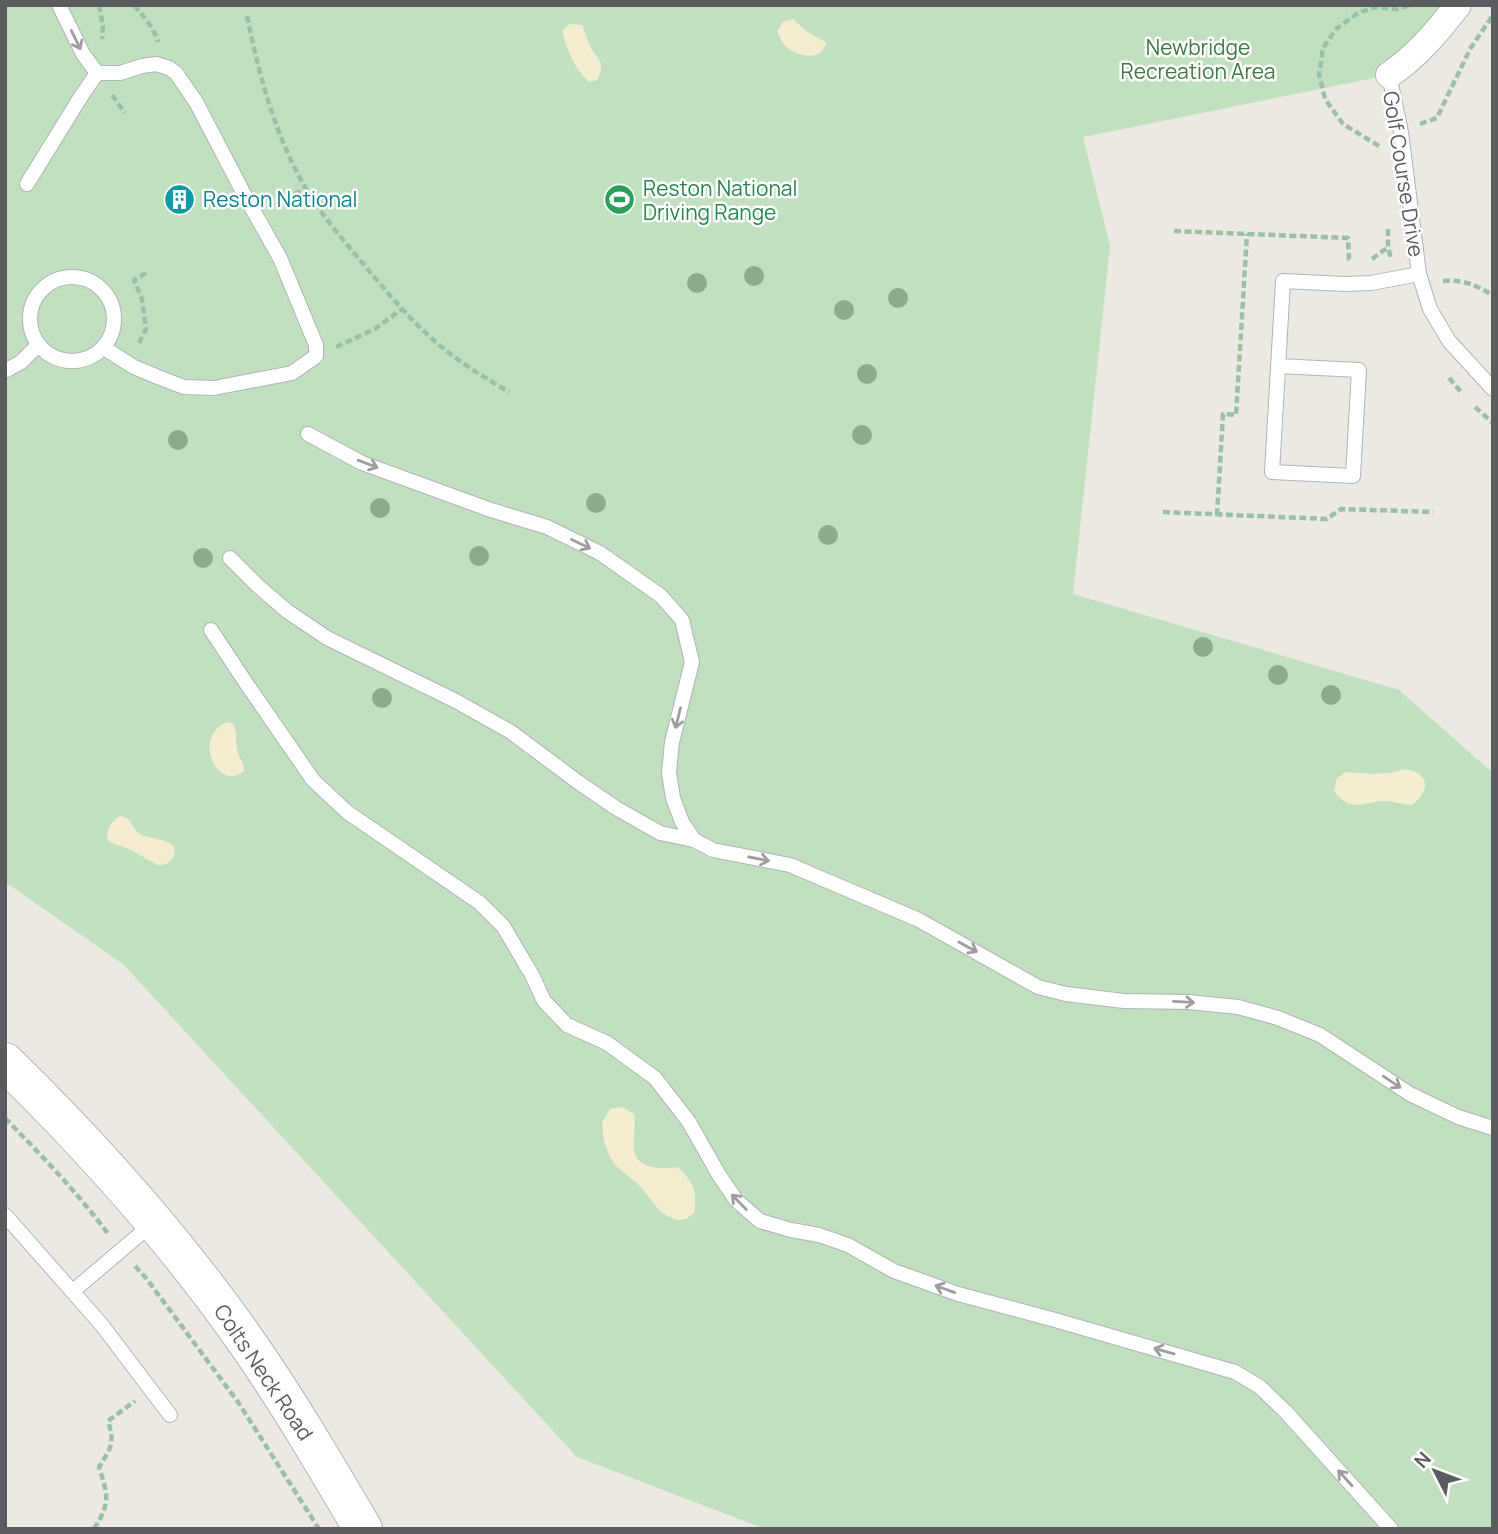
<svg xmlns="http://www.w3.org/2000/svg" width="1498" height="1534" viewBox="0 0 1498 1534" font-family="Manrope,sans-serif">
	<rect width="100%" height="100%" fill="#ebe9e1"/>
	<path fill="#c0e0c0" d="M5 5H1458L1389 75 1083 137 1110 246 1073 594 1399 690 1493 773V1529H765L577 1457 123 964 5 882Z"/>
	<g fill="#f5edd2">
		<path d="M793 19 806 31 827 43C827 43 822 52 821 52 813 59 797 55 789 49 783 45 780 38 777 31L783 22Z"/>
		<path d="M569 24 582 25C586 33 587 41 591 48 600 63 606 62 597 80L589 82C574 68 567 50 562 31Z"/>
		<path d="M227 722 233 724C238 733 235 739 237 748 238 757 244 762 244 771 218 793 191 737 227 722Z"/>
		<path d="M1405 769C1430 773 1431 791 1412 805 1403 804 1393 801 1384 801 1363 802 1350 813 1334 791L1337 778 1346 772 1372 774 1391 773Z"/>
		<path d="M120 816C134 819 130 827 140 834 148 840 186 838 172 859 168 864 164 865 158 865L129 849 109 842C104 832 111 821 120 816Z"/>
		<path d="M622 1107 634 1114C636 1126 633 1137 634 1149 637 1170 661 1169 677 1167 693 1180 698 1192 694 1213L686 1219 677 1220 667 1216 660 1211 639 1185 616 1166 610 1157 604 1142 602 1123 610 1109Z"/>
	</g>
	<g fill="none" stroke-linecap="round" stroke-linejoin="round">
		<defs>
			<g id="lane">
				<path d="M59 5 83 54 97 73"/>
				<path d="M1389 75 1401 132 1419 274 1430 309 1449 341 1493 389"/>
				<path d="M27 184 80 98 97 73H120L142 66 156 64 169 68 176 73 196 102 245 196 280 258 316 345V356L292 373 214 388 184 387 158 377 134 367 104 348"/>
				<circle cx="72" cy="319" r="42"/>
				<path d="M1278 366 1359 370 1353 476 1272 472 1283 281 1345 284 1371 283 1419 274"/>
				<path d="M5 371 21 362 38 345"/>
				<path d="M308 434 362 463 491 510 547 527 600 553 661 596 682 620 692 662 672 742 669 773 673 798 682 822 694 840"/>
				<path d="M230 558 258 586 287 611 327 638 456 701 511 732 578 782 616 808 660 833 694 840 713 850 790 865 919 920 1038 987 1066 994 1124 1001 1188 1002 1238 1007 1278 1018 1320 1035 1410 1094 1458 1117 1493 1128"/>
				<path d="M211 630 248 686 313 780 347 812 480 903 503 926 532 975 544 1001 567 1025 607 1043 655 1078 689 1122 719 1175 736 1200 760 1221 791 1230 819 1235 848 1245 894 1271 958 1294 1055 1320 1235 1372 1260 1387 1286 1412 1391 1529"/>
				<path d="M5 1215 101 1324 170 1415"/>
				<path d="M73 1291 152 1224"/>
			</g>
			<path id="street" d="M1389 75C1417 56 1438 31 1458 5"/>
			<path id="secondary" d="M5 1062C94 1149 177 1242 248 1344 289 1403 326 1466 363 1529"/>
		</defs>
		<use href="#lane" stroke="#b2b3b7" stroke-width="16"/>
		<use href="#street" stroke="#b2b3b7" stroke-width="28"/>
		<use href="#secondary" stroke="#b3b5ba" stroke-width="40"/>
		<g stroke="#9ac0a5" stroke-width="4.5" stroke-dasharray="7 3.5" stroke-linecap="butt">
			<path d="M99 5 103 26 102 39"/>
			<path d="M134 5C144 17 154 28 158 42"/>
			<path d="M247 16C259 75 275 135 305 187 320 213 340 236 359 259 381 285 402 311 427 334 451 357 480 375 509 392"/>
			<path d="M112 95 125 113"/>
			<path d="M1420 124 1437 118 1470 49 1493 15"/>
			<path d="M1379 146 1343 124 1325 99 1319 74 1323 48 1336 29 1358 13 1376 7 1396 9 1412 5"/>
			<path d="M276 205 305 188"/>
			<path d="M1388 229V247L1391 259"/>
			<path d="M1174 231 1348 238 1349 259 1351 261"/>
			<path d="M1372 259 1388 247"/>
			<path d="M1443 281C1461 279 1478 285 1493 296"/>
			<path d="M139 343 146 329 142 299 134 280 148 272"/>
			<path d="M336 347 375 329 402 309"/>
			<path d="M1449 378 1462 393"/>
			<path d="M1475 407 1493 423"/>
			<path d="M1163 512 1327 519 1341 509 1433 512"/>
			<path d="M1217 515 1223 414 1236 415 1247 234"/>
			<path d="M5 1118C41 1155 78 1193 109 1235"/>
			<path d="M135 1266 146 1278 238 1402 319 1529"/>
			<path d="M94 1529C111 1502 108 1496 99 1467 111 1448 115 1443 108 1421L135 1401"/>
		</g>
		<use href="#lane" stroke="#fff" stroke-width="14"/>
		<use href="#street" stroke="#fff" stroke-width="26"/>
		<use href="#secondary" stroke="#fff" stroke-width="38"/>
	</g>
	<g fill="#8bac88">
		<circle cx="754" cy="276" r="10"/>
		<circle cx="697" cy="283" r="10"/>
		<circle cx="898" cy="298" r="10"/>
		<circle cx="844" cy="310" r="10"/>
		<circle cx="867" cy="374" r="10"/>
		<circle cx="862" cy="435" r="10"/>
		<circle cx="178" cy="440" r="10"/>
		<circle cx="596" cy="503" r="10"/>
		<circle cx="380" cy="508" r="10"/>
		<circle cx="828" cy="535" r="10"/>
		<circle cx="479" cy="556" r="10"/>
		<circle cx="203" cy="558" r="10"/>
		<circle cx="1203" cy="647" r="10"/>
		<circle cx="1278" cy="675" r="10"/>
		<circle cx="1331" cy="695" r="10"/>
		<circle cx="382" cy="698" r="10"/>
	</g>
	<defs><path id="oneway-shaft" d="M-6 0H5M1.5-3L5.5 0L1.5 3" fill="none" stroke-width="1.6" stroke-linecap="round" stroke-linejoin="round" transform="scale(1.75)"/></defs>
	<g stroke="#9c9da0">
		<use href="#oneway-shaft" transform="translate(76 40) rotate(64)"/>
		<use href="#oneway-shaft" transform="translate(368 464) rotate(21)"/>
		<use href="#oneway-shaft" transform="translate(581 544) rotate(26)"/>
		<use href="#oneway-shaft" transform="translate(678 718) rotate(104)"/>
		<use href="#oneway-shaft" transform="translate(759 859) rotate(11)"/>
		<use href="#oneway-shaft" transform="translate(968 947) rotate(29)"/>
		<use href="#oneway-shaft" transform="translate(1184 1002) rotate(3)"/>
		<use href="#oneway-shaft" transform="translate(1392 1082) rotate(34)"/>
		<use href="#oneway-shaft" transform="translate(739 1202) rotate(-134)"/>
		<use href="#oneway-shaft" transform="translate(945 1289) rotate(-160)"/>
		<use href="#oneway-shaft" transform="translate(1164 1351) rotate(-164)"/>
		<use href="#oneway-shaft" transform="translate(1345 1478) rotate(-132)"/>
	</g>
	<defs>
		<symbol id="building-disc" viewBox="-11 -11 22 22"><circle r="9.5" fill="#0f9aa8" stroke="#fff"/><path d="M-4-6H4V6H1V3H-1V6H-4ZM-2.5-4.3h1.7v1.8h-1.7ZM.8-4.3h1.7v1.8H.8ZM-2.5-1h1.7V.8h-1.7ZM.8-1h1.7V.8H.8Z" fill="#fff"/></symbol>
		<symbol id="stadium-disc" viewBox="-11 -11 22 22"><circle r="9.5" fill="#2e9e5b" stroke="#fff"/><path d="M0-5a6.5 5 0 1 0 0 10a6.5 5 0 1 0 0-10ZM-3.5-1.8h7v3.6h-7Z" fill="#fff"/></symbol>
	</defs>
	<g fill-rule="evenodd">
		<use href="#building-disc" x="162" y="182" width="35" height="35"/>
		<use href="#stadium-disc" x="602" y="182" width="35" height="35"/>
	</g>
	<g text-anchor="middle" dominant-baseline="central" stroke-width="5" stroke-linejoin="round" paint-order="stroke">
		<g font-size="21" fill="#3d7b40" stroke="#fff">
			<text x="1198" y="47">Newbridge<tspan x="1198" dy="24">Recreation Area</tspan></text>
		</g>
		<g font-size="21" fill="#5a5c60" stroke="#fff">
			<text transform="translate(1404 174) rotate(81)">Golf Course Drive</text>
			<text transform="translate(264 1372) rotate(56)">Colts Neck Road</text>
		</g>
		<g font-size="21" fill="#27864d" stroke="#fff" text-anchor="start">
			<text x="643" y="188">Reston National<tspan x="643" dy="24">Driving Range</tspan></text>
		</g>
		<g font-size="21" fill="#0d838f" stroke="#fff" text-anchor="start">
			<text x="203" y="199">Reston National</text>
		</g>
	</g>
	<rect width="1498" height="1534" fill="none" stroke="#5a5c60" stroke-width="14"/>
	<g transform="translate(1435 1471) rotate(312)" stroke="#ffffff" stroke-width="5" paint-order="stroke">
	<path d="M0-5L12 26L0 18L-12 26Z" fill="#5a5c60"/>
	<text y="-10" font-size="19" font-weight="bold" text-anchor="middle" fill="#5a5c60">N</text>
	</g>
</svg>
